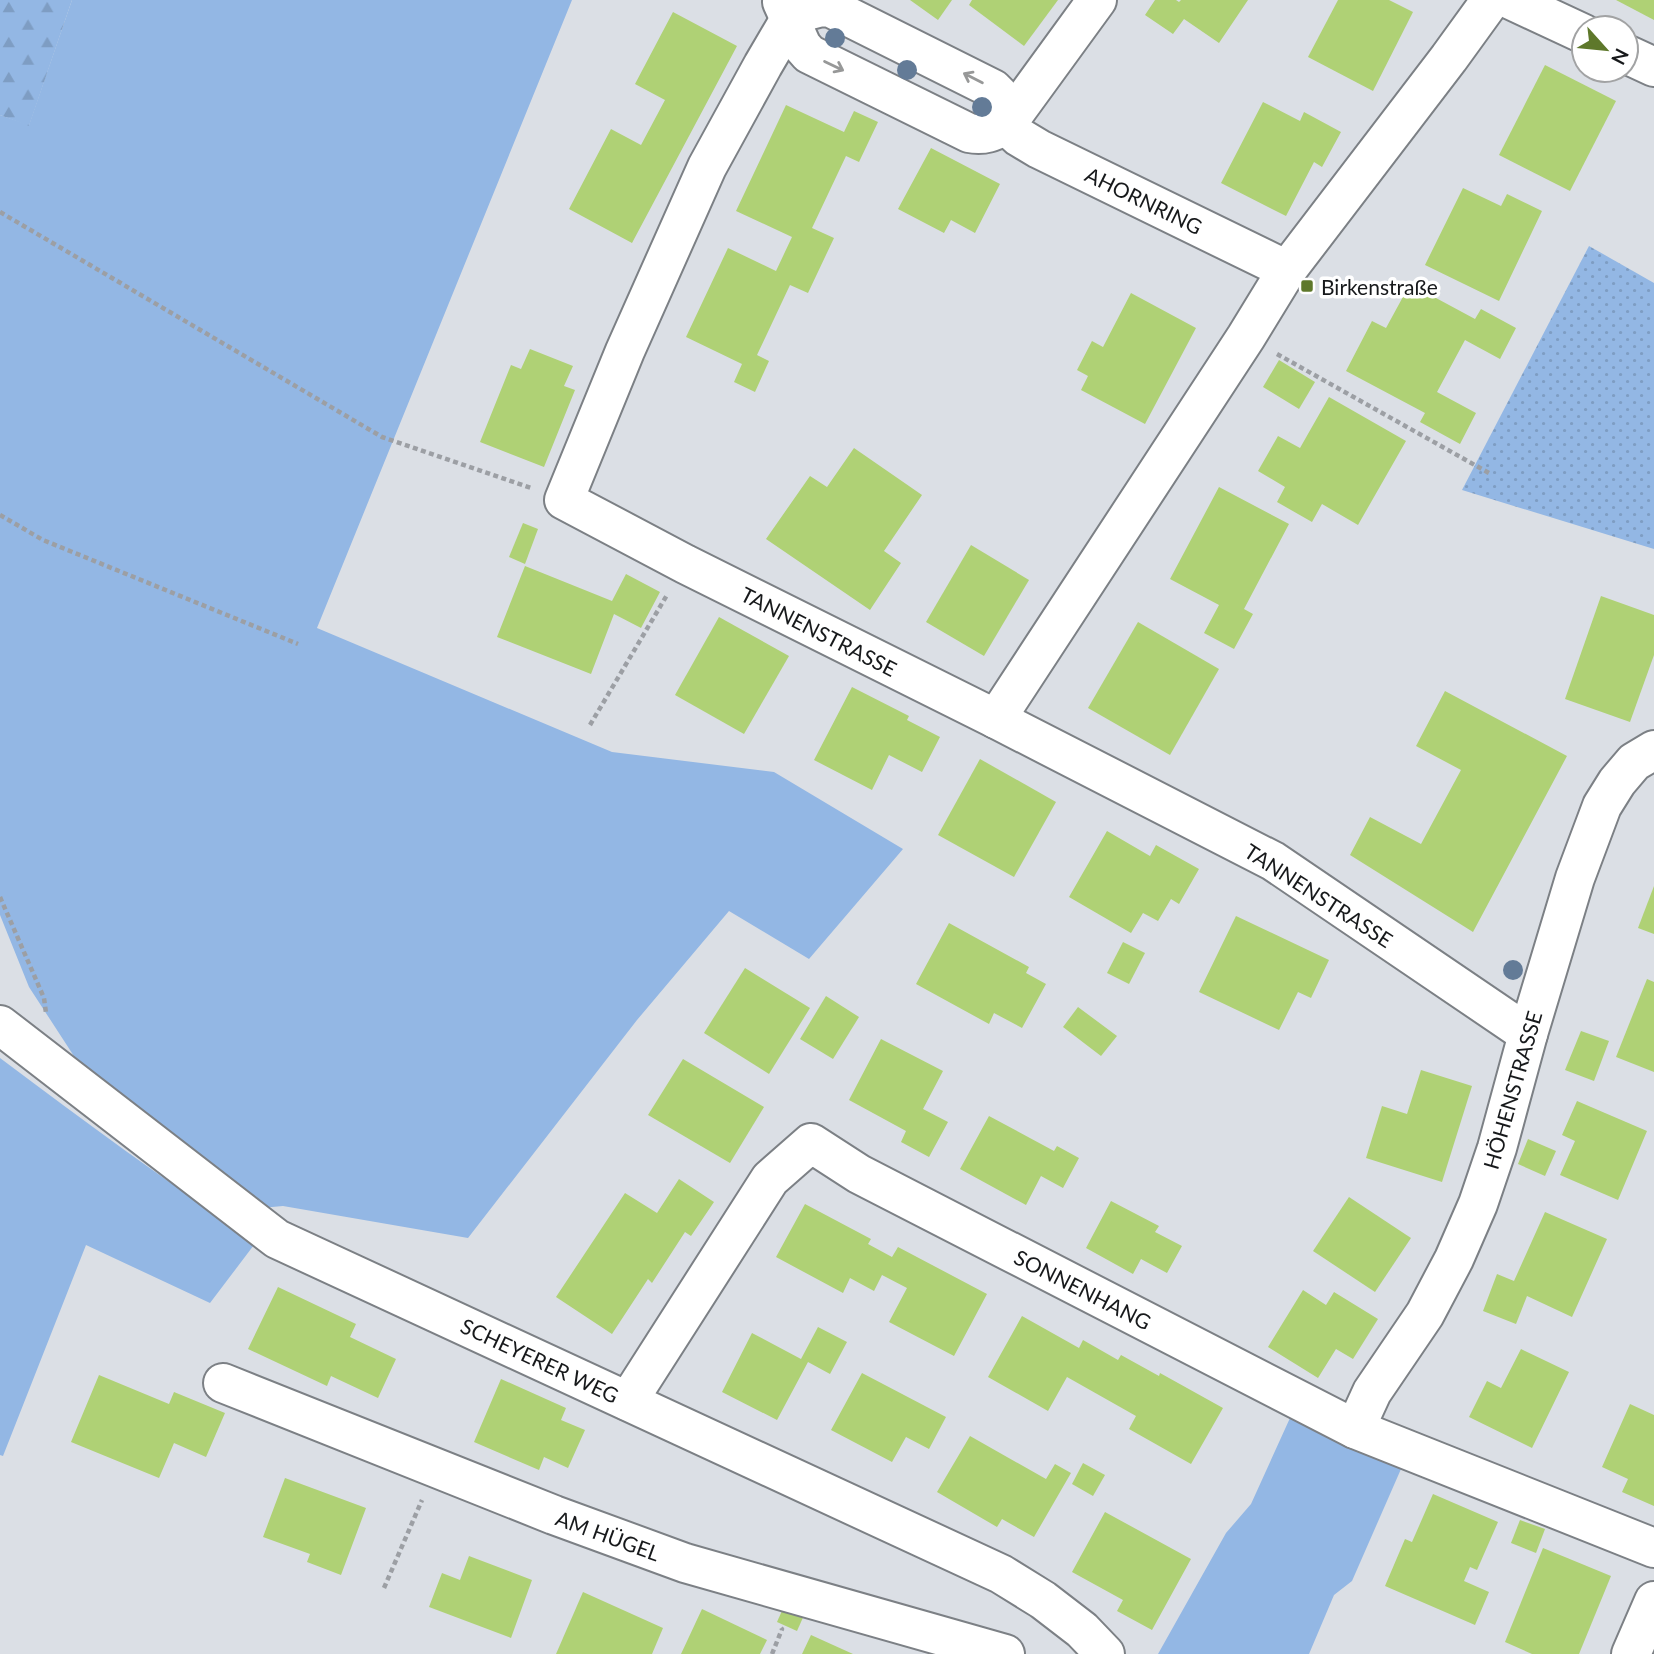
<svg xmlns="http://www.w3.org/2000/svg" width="1654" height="1654" viewBox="0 0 1654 1654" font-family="Lato,sans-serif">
	<defs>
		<pattern id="forest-firs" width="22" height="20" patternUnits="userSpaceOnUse" patternTransform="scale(1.75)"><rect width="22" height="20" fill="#93b7e4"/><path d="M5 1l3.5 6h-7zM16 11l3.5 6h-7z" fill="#7e9dc3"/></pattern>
		<pattern id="park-dots" width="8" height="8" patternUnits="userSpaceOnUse" patternTransform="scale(1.75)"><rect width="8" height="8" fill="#93b7e4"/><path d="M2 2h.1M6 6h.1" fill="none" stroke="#7e9dc3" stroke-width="1.8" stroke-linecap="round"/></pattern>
	</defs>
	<rect width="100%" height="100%" fill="#dbdfe5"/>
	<g fill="#93b7e4">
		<path d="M72 0H572L317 628 612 752 774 772 903 849 809 959 729 911 637 1020 468 1238 283 1206 261 1208 83 1070 29 987 0 915V115L29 125Z"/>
		<path d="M0 1058C84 1121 169 1184 257 1241L210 1303 86 1245 3 1456 0 1455Z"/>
		<path d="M1290 1418 1401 1469 1352 1581 1334 1595 1309 1654H1158L1226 1533 1251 1504Z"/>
	</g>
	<path fill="url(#forest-firs)" d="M0 0H72L29 126 0 115Z"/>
	<path fill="url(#park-dots)" d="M1589 246 1654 283V549L1462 490Z"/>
	<g fill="#afd175">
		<path d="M910 0H952L938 20Z"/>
		<path d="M972 0H1058L1024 46 969 5Z"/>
		<path d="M1155 0H1176L1179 2 1181 0H1248L1219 43 1184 19 1173 34 1145 15Z"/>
		<path d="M1338 0H1389L1413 12 1373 91 1308 57Z"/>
		<path d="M1616 0H1654V20Z"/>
		<path d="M673 12 737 46 632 243 569 209 611 129 641 145 665 100 635 84Z"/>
		<path d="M1545 65 1616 101 1570 191 1499 155Z"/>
		<path d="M1263 102 1300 121 1304 112 1341 132 1322 167 1314 162 1286 216 1221 183Z"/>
		<path d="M786 105 844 132 854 111 878 122 859 162 846 156 812 228 834 238 808 293 790 285 757 355 769 361 755 392 734 382 742 364 686 337 728 248 776 271 792 237 736 211Z"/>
		<path d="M931 148 1000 184 975 233 951 220 944 233 898 209Z"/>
		<path d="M1463 188 1501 206 1507 194 1542 211 1499 301 1425 265Z"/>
		<path d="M1410 284 1475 319 1481 309 1516 328 1500 359 1465 340 1437 392 1476 413 1460 444 1420 422 1425 413 1346 371 1372 321 1386 328Z"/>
		<path d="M1131 293 1196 328 1145 424 1081 390 1088 376 1077 370 1092 341 1103 347Z"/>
		<path d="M530 349 573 366 564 386 575 390 544 467 480 442 511 365 521 369Z"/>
		<path d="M1279 360 1315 382 1299 409 1263 387Z"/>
		<path d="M1329 397 1406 441 1358 525 1322 504 1312 522 1277 502 1285 487 1258 471 1278 436 1300 448Z"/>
		<path d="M854 448 922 495 884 551 901 563 870 610 766 539 810 476 827 487Z"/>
		<path d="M1219 487 1289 524 1244 609 1253 614 1234 649 1204 633 1219 605 1170 579Z"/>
		<path d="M523 523 538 529 525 564 509 557Z"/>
		<path d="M971 545 1029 580 984 656 926 622Z"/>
		<path d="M525 566 612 601 626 574 660 592 641 628 614 614 591 674 497 637Z"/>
		<path d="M1601 596 1654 615V655L1630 722 1565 699Z"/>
		<path d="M719 617 789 656 744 734 675 695Z"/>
		<path d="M1138 622 1219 669 1170 755 1088 708Z"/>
		<path d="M852 687 909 716 907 720 940 737 922 772 889 755 872 790 814 760Z"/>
		<path d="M1445 691 1567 756 1473 932 1350 855 1370 817 1421 844 1461 770 1416 746Z"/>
		<path d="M980 759 1056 802 1014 877 938 835Z"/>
		<path d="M1107 831 1150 856 1156 845 1199 869 1179 904 1171 899 1158 921 1143 913 1131 933 1069 897Z"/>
		<path d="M1654 886V934L1638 928Z"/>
		<path d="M1236 916 1329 960 1311 998 1298 992 1279 1030 1199 992Z"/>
		<path d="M949 923 1029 967 1026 973 1046 984 1022 1028 994 1013 989 1024 916 984Z"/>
		<path d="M1123 942 1145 953 1129 984 1107 973Z"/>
		<path d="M745 968 810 1008 769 1074 704 1033Z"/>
		<path d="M1647 979 1654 982V1072L1616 1057Z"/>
		<path d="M826 996 859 1017 833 1059 800 1039Z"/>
		<path d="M1078 1007 1117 1036 1101 1056 1063 1027Z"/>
		<path d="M1581 1031 1609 1041 1594 1081 1565 1070Z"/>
		<path d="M881 1039 943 1071 923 1109 948 1122 929 1157 901 1142 906 1131 849 1100Z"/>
		<path d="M683 1059 764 1107 730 1163 648 1115Z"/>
		<path d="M1421 1070 1472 1086 1442 1182 1366 1158 1382 1106 1407 1114Z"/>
		<path d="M1577 1101 1647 1131 1618 1200 1560 1175 1575 1141 1562 1135Z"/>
		<path d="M989 1116 1054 1151 1057 1146 1079 1158 1063 1188 1041 1176 1026 1205 960 1169Z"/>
		<path d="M1528 1139 1556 1151 1545 1176 1518 1164Z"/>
		<path d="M679 1179 714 1202 691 1236 685 1232 652 1283 648 1279 612 1334 556 1297 625 1193 657 1213Z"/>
		<path d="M1349 1197 1411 1238 1375 1292 1313 1251Z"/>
		<path d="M1111 1201 1159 1226 1155 1232 1182 1246 1167 1273 1141 1259 1133 1274 1086 1248Z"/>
		<path d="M805 1204 871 1239 868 1244 892 1257 898 1247 987 1294 954 1356 889 1322 907 1288 882 1275 874 1291 850 1278 843 1293 776 1257Z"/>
		<path d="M1545 1212 1607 1239 1572 1317 1527 1296 1516 1324 1483 1311 1497 1274 1514 1281Z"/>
		<path d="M278 1287 356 1324 350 1337 396 1359 378 1398 331 1376 327 1386 248 1349Z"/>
		<path d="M1303 1290 1326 1305 1334 1292 1378 1319 1353 1359 1336 1349 1318 1378 1268 1347Z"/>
		<path d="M1022 1316 1079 1348 1083 1340 1118 1360 1121 1355 1159 1376 1160 1373 1223 1408 1191 1464 1129 1429 1136 1416 1067 1377 1048 1411 988 1377Z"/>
		<path d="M818 1327 847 1342 830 1374 808 1362 777 1420 722 1392 752 1333 801 1359Z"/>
		<path d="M1521 1349 1569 1372 1532 1448 1469 1417 1487 1381 1501 1388Z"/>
		<path d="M862 1373 946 1417 929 1449 906 1437 892 1462 831 1430Z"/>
		<path d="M99 1375 169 1404 174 1392 225 1413 206 1457 174 1443 159 1478 71 1442Z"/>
		<path d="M501 1379 566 1408 561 1420 585 1430 568 1468 544 1457 539 1470 474 1442Z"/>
		<path d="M1630 1404 1654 1415V1506L1622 1492 1628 1479 1602 1467Z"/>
		<path d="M970 1436 1046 1479 1055 1464 1071 1473 1034 1537 1002 1519 997 1527 937 1492Z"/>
		<path d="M1083 1463 1105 1475 1093 1496 1072 1484Z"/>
		<path d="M285 1478 366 1508 341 1575 307 1562 310 1554 263 1537Z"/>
		<path d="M1433 1494 1498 1522 1477 1570 1470 1567 1464 1581 1489 1592 1475 1625 1385 1586 1405 1539 1412 1542Z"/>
		<path d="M1105 1512 1191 1559 1152 1630 1117 1611 1123 1600 1072 1572Z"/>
		<path d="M1520 1520 1545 1529 1536 1553 1511 1543Z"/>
		<path d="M1543 1548 1611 1576 1579 1654H1532L1505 1642Z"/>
		<path d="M469 1556 532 1580 511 1638 429 1607 442 1573 460 1580Z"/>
		<path d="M583 1592 663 1628 652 1654H556Z"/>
		<path d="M785 1604 805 1613 797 1631 777 1622Z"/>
		<path d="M702 1609 767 1640 760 1654H681Z"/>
		<path d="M811 1635 853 1654H802Z"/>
	</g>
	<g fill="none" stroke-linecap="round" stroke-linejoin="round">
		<defs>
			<g id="street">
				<path d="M1097 0 1006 125 1019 137 1039 149 1287 270"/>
				<path d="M1511 0 1584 34"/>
				<path d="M782 2 802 46 809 54 969 133C984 136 993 132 1006 125L999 95 993 89 829 7C814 7 804 12 790 19"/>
				<path d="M790 19 763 65 707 167 625 351 564 500 685 564 996 719 1273 861 1528 1034"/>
				<path d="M1626 54 1654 67"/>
				<path d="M996 719 1246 337 1287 270 1449 58 1491 0"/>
				<path d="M0 1025 277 1239 1001 1574 1043 1600 1082 1630 1105 1654"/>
				<path d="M223 1383 554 1515 685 1563 1005 1654"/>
				<path d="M628 1401 770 1179 811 1143 859 1174 1355 1429 1654 1548"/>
				<path d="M1355 1429 1372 1392 1425 1314 1454 1259 1478 1204 1497 1148 1528 1034 1575 878 1602 806 1617 782 1634 762 1654 750"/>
				<path d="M1631 1654 1654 1601"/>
			</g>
		</defs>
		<use href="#street" stroke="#7c8085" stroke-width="42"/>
		<g stroke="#9c9fa4" stroke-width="4.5" stroke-dasharray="5 3.5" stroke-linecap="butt">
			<path d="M0 212 382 437 531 488"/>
			<path d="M1277 354 1489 473"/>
			<path d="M0 515 43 540 298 644"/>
			<path d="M590 725 667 595"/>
			<path d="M0 897 44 998 46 1013"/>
			<path d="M384 1588 422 1500"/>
			<path d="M772 1654 782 1629 781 1628"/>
		</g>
		<use href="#street" stroke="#fff" stroke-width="38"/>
	</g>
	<g fill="#637b97">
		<circle cx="835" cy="38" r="10"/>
		<circle cx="907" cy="70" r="10"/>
		<circle cx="982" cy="107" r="10"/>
		<circle cx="1513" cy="970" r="10"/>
	</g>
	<defs><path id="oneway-shaft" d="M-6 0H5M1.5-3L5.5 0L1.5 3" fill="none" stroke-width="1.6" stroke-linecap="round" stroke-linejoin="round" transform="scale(1.75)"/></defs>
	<g stroke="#979898">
		<use href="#oneway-shaft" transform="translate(834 66) rotate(26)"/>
		<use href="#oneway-shaft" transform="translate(973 78) rotate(-153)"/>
	</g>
	<rect fill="#5e782b" stroke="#fff" stroke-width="2.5" x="1300" y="279" width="14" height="14" rx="3.5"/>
	<g text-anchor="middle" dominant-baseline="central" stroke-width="7" stroke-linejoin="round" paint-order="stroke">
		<g font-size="21" fill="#17191b" stroke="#fff">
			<text transform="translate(1144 200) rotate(26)">AHORNRING</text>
			<text transform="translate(819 631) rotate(27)">TANNENSTRASSE</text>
			<text transform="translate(1319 895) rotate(33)">TANNENSTRASSE</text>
			<text transform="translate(1512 1090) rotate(-74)">HÖHENSTRASSE</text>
			<text transform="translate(1083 1289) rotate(27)">SONNENHANG</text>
			<text transform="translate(540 1360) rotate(25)">SCHEYERER WEG</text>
			<text transform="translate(608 1535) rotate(20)">AM HÜGEL</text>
		</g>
		<g font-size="21" fill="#17191b" stroke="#fff" text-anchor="start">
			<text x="1321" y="286">Birkenstraße</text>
		</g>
	</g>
	<g transform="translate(1605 49) rotate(117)"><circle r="33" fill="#ffffff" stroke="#a2a3a4" stroke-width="2"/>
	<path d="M0-5L12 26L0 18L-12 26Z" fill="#5e782b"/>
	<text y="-10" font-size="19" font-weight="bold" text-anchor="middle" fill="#17191b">N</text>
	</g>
</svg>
